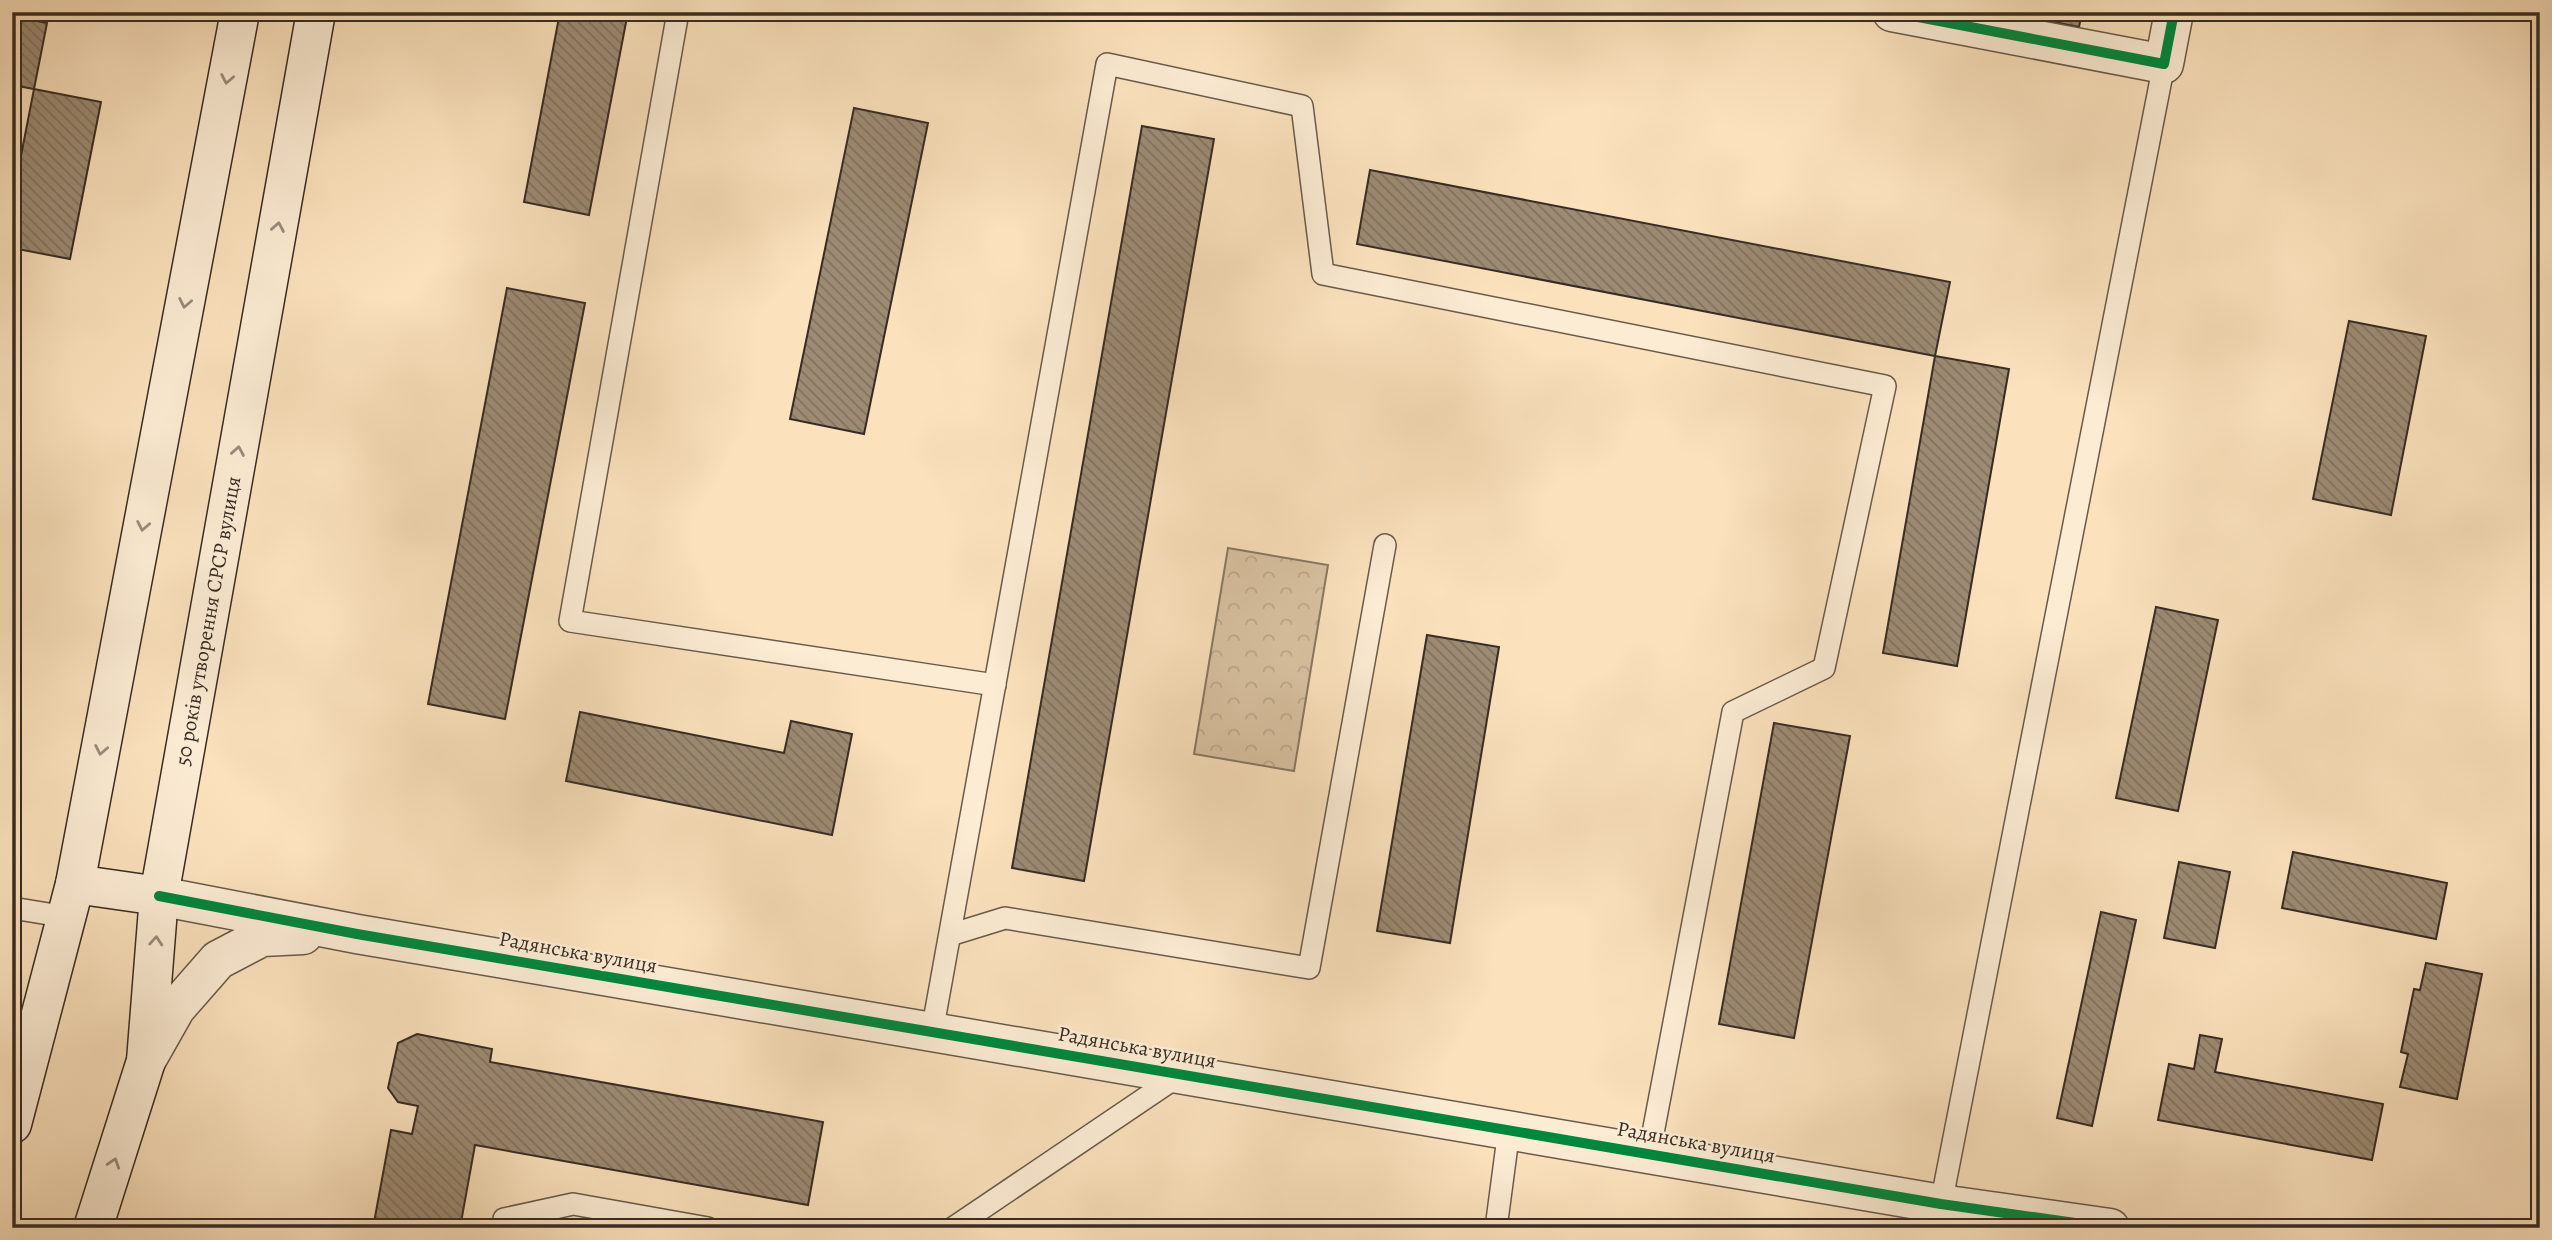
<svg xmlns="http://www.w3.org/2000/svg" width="2552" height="1240" viewBox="0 0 2552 1240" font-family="Alegreya,serif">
	<defs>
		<pattern id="park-crowns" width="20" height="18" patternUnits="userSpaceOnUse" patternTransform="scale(1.75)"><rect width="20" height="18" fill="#dac3a3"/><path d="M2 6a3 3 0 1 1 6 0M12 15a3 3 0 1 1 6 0" fill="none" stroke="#bca88c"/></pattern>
		<pattern id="building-back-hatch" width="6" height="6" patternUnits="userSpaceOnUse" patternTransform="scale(1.75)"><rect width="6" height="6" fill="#9d8b74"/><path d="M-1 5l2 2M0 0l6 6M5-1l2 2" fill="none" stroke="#81725f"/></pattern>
	</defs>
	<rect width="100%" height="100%" fill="#fbe2bd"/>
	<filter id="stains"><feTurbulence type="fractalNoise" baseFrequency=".00286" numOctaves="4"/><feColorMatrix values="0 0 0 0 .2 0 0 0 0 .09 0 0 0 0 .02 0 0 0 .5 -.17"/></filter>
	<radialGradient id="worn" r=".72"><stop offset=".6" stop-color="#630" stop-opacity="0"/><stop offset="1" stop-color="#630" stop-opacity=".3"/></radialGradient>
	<path fill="url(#park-crowns)" stroke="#887864" stroke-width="2" d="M1228 548 1328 565 1294 771 1194 754Z"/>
	<g fill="url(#building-back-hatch)" stroke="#372c25" stroke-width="2">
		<path d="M560 12H628L589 215 524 202Z"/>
		<path d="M2003 12H2082L2079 27Z"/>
		<path d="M12 16 47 23 34 89 12 85Z"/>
		<path d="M34 89 101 102 70 259 12 248V202Z"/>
		<path d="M854 108 928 123 864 434 790 419Z"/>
		<path d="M1142 126 1214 139 1084 881 1012 868Z"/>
		<path d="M1370 170 1950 282 1935 356 1357 244Z"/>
		<path d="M507 288 585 303 505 719 428 704Z"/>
		<path d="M2349 321 2426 336 2391 515 2313 499Z"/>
		<path d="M1935 356 2009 369 1957 666 1883 653Z"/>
		<path d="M2156 607 2218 620 2178 811 2116 798Z"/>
		<path d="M1427 635 1499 647 1450 943 1377 931Z"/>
		<path d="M580 712 784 753 791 721 852 734 832 835 566 781Z"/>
		<path d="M1774 723 1850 736 1794 1038 1719 1024Z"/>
		<path d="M2293 852 2447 883 2436 939 2282 908Z"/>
		<path d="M2179 862 2230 872 2215 948 2164 938Z"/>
		<path d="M2101 912 2136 920 2092 1126 2057 1118Z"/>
		<path d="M2426 963 2482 974 2457 1099 2400 1087 2408 1054 2401 1052 2414 989 2420 990Z"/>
		<path d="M417 1034 492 1049 490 1062 823 1122 808 1205 475 1145 460 1228H373L391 1130 412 1134 418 1106 398 1102 388 1088 398 1043Z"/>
		<path d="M2200 1035 2222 1039 2215 1072 2383 1104 2372 1160 2158 1120 2169 1064 2194 1069Z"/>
	</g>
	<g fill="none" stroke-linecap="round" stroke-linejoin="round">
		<defs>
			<g id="service">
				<path d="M678 12 570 621 995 685"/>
				<path d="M12 908 67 917"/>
				<path d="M950 935 1005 918 1309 968 1385 545"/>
				<path d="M932 1032 1107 64 1302 106 1323 274 1885 386 1824 668 1733 712 1649 1154"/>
				<path d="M1941 1204 2164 64"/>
				<path d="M504 1219 573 1204 708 1228"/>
				<path d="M953 1228 1181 1074"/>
				<path d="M1496 1228 1509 1130"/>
			</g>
			<g id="minor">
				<path d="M1892 12 2164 64 2174 12"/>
				<path d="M159 896 357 934 1941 1204 2110 1228"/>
				<path d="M146 1061 176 1008 218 960 262 937 303 935"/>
			</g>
			<g id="secondary">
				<path d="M75 884 159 896"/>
				<path d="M12 1124 75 884 240 12"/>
				<path id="s1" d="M93 1228 146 1061 159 896 316 12"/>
			</g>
		</defs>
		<use href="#service" stroke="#685a4b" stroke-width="24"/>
		<use href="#minor" stroke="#685a4b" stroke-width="41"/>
		<use href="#secondary" stroke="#372c25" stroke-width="41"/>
		<use href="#service" stroke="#fcecd4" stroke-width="21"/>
		<use href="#minor" stroke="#fcecd4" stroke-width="38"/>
		<use href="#secondary" stroke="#fcecd4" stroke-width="38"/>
		<defs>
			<g id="cycleway">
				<path d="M1892 12 2164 64 2174 12"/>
				<path d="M159 896 357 934 1941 1204 2110 1228"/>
			</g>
		</defs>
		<use href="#cycleway" stroke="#fcecd4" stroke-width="15"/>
		<use href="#cycleway" stroke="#00873e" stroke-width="10"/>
	</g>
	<defs><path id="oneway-chevron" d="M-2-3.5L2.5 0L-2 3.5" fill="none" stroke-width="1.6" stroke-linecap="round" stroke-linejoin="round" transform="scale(1.75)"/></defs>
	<g stroke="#9a8c7c">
		<use href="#oneway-chevron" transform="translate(227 79) rotate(101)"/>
		<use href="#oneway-chevron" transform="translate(278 227) rotate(-80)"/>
		<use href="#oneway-chevron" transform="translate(185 303) rotate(101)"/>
		<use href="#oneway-chevron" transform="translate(238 451) rotate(-80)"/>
		<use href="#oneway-chevron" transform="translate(143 526) rotate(101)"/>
		<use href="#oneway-chevron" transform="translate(101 750) rotate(101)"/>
		<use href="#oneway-chevron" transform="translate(156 941) rotate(-86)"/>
		<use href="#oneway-chevron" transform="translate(114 1163) rotate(-72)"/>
	</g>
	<g text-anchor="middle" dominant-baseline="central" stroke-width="5" stroke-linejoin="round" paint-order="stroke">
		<g font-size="21" fill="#372c25" stroke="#fcecd4">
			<text stroke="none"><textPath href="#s1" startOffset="620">50 років утворення СРСР вулиця</textPath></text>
			<text transform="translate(578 952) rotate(10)">Радянська вулиця</text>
			<text transform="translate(1137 1047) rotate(10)">Радянська вулиця</text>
			<text transform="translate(1696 1142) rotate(10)">Радянська вулиця</text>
		</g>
	</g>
	<rect width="2552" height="1240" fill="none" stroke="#fbe2bd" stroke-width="42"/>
	<rect x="14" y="14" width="2524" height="1212" fill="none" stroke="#372c25" stroke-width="3.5"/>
	<rect x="21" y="21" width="2510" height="1198" fill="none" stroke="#372c25" stroke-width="2"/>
	<rect width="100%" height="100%" filter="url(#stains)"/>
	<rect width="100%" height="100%" fill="url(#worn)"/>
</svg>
